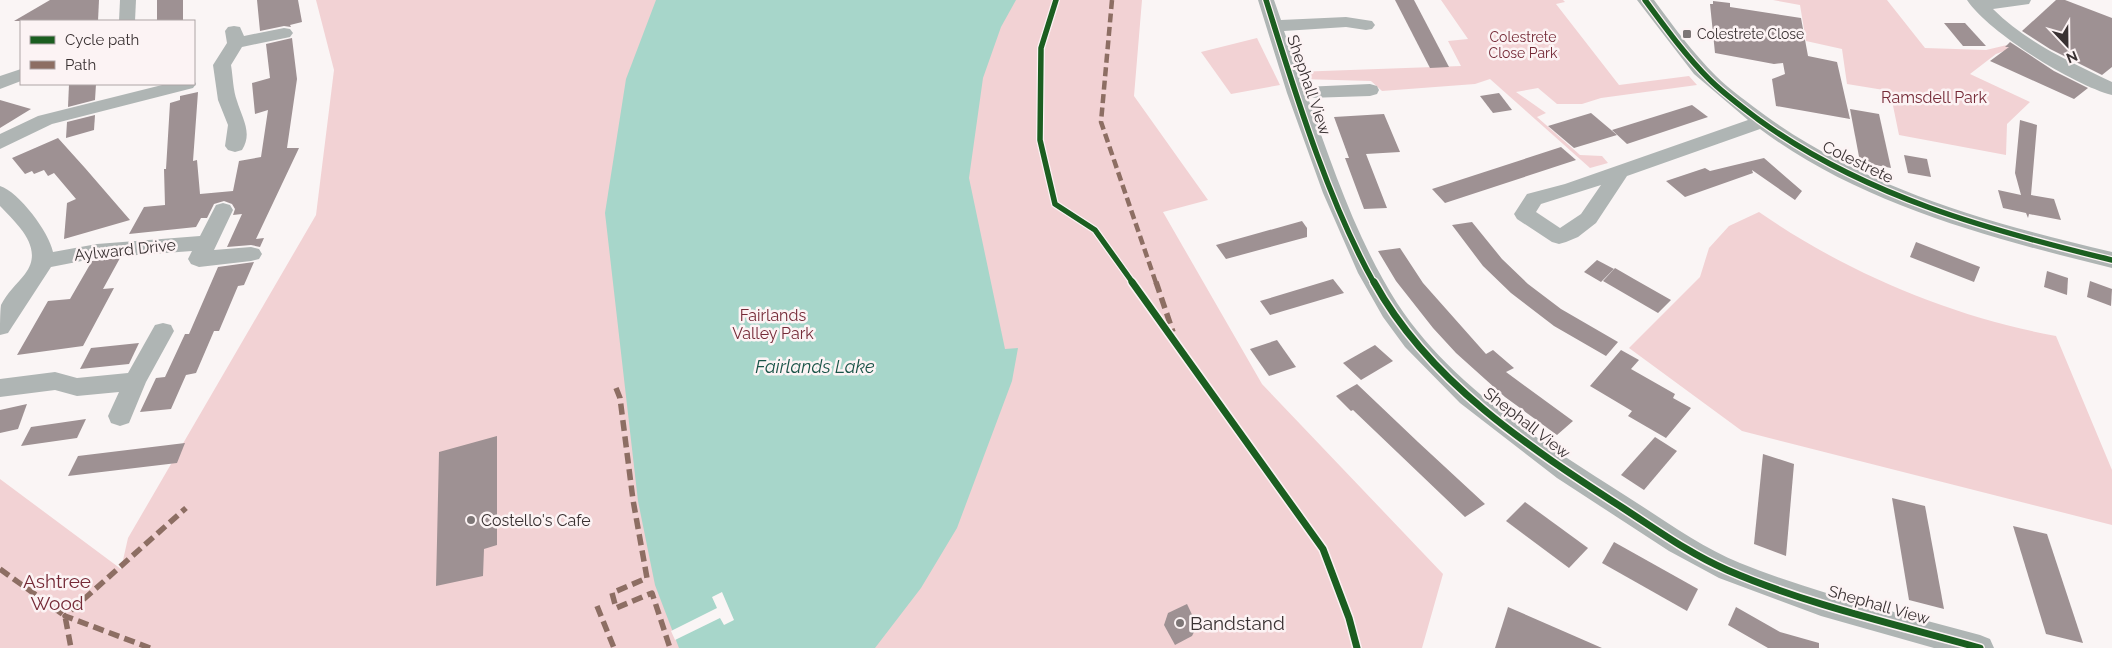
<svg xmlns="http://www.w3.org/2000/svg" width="2112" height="648" viewBox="0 0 2112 648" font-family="Raleway,sans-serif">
	<rect width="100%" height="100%" fill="#faf5f5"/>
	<g fill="#f2d2d4">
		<path d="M316 0H1142L1134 96 1208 200 1163 212 1262 384 1443 574 1422 648H0V479L121 569 128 538 316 215 334 70Z"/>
		<path d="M1441 0H1563L1565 2 1556 4 1619 85 1689 76 1697 85 1601 98 1582 104H1557L1538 88 1516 92 1546 113 1537 117 1580 155 1602 156 1608 163 1590 168 1490 79 1475 84 1382 91 1371 81 1300 79 1295 72 1461 66 1448 41 1468 39Z"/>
		<path d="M1773 0H1887L1925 48 1986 50 2007 45 2012 48 1996 54 1970 74 2030 102 2007 124 2006 155 1899 135 1890 91 1847 84 1842 49 1806 41 1800 5Z"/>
		<path d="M1257 38 1280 85 1231 94 1201 52Z"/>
		<path d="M1759 212C1845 272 1952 317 2056 336L2112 470V525L1742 431 1629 348 1700 277 1709 248 1729 226Z"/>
	</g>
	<path fill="#a7d6ca" d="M656 0H1016L1001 27 983 78 969 178 1005 349 1018 348 1012 381 957 528 921 588 875 648H679L655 585 638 501 605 213 626 79Z"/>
	<path fill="#faf5f5" d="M722 592 734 620 724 625 720 618 675 640 671 631 717 608 712 597Z"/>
	<g fill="#9e9193">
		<path d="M50 0H99L98 21H14Z"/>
		<rect x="157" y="0" width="26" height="21"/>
		<path d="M257 0H298L302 22 290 25 291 27 284 26 260 31Z"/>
		<path d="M1395 0H1414L1449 67 1430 68Z"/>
		<path d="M2056 0H2065L2112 18V67L2102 75 2050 49 2022 31Z"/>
		<path d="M1713 1 1730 3V7L1801 18 1808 56 1837 62 1850 119 1776 106 1772 79 1785 74 1783 63 1774 64 1715 53 1710 4H1713Z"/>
		<path d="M1944 23H1965L1986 46H1963Z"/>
		<path d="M292 38 297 79 287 148H299L256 239 264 238 260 247 251 245 227 247 242 214 233 215 235 209 232 204 224 201 214 204 207 218H201L196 227 129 234 144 207 165 205 164 169H166L170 103 180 100V96L198 92 193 161 197 160 200 194 233 191 239 161 261 157 268 110 255 114 252 83 270 78 266 44Z"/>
		<path d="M2010 42 2054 71 2088 88 2074 99 1990 61 2009 47H2005Z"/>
		<path d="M69 84H96L95 100 68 107Z"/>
		<path d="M1499 93 1512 110 1493 113 1480 96Z"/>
		<path d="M0 100 31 109 0 128Z"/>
		<path d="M1692 105 1708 117 1627 144 1612 130Z"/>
		<path d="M1850 109 1879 114 1891 168 1860 162Z"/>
		<path d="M1591 113 1617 135 1574 148 1548 126Z"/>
		<path d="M1384 114 1400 152 1366 154 1387 208 1364 209 1345 158H1349L1334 117Z"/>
		<path d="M95 115 94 130 66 138 67 122Z"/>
		<path d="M2020 120 2037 125 2031 195 2054 199 2061 220 2029 214 2028 218 2026 213 2003 208 1998 190 2021 195 2015 173Z"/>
		<path d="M58 138 85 168 130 220 64 239 67 203 76 199 54 173 48 176 44 170 34 174 32 171 25 174 12 158Z"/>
		<path d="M1561 147 1576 160 1445 203 1432 189Z"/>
		<path d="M1904 155 1927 159 1931 177 1908 173Z"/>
		<path d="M1764 158 1802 191 1795 200 1752 170 1753 173 1685 197 1666 181 1705 168 1710 171Z"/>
		<path d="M1302 221 1307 228V237L1226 259 1216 245Z"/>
		<path d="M1472 222 1502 259 1528 284 1561 309 1618 342 1606 356 1554 326 1511 293 1483 266 1452 225Z"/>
		<path d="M1916 242 1980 267 1974 282 1910 257Z"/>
		<path d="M1400 248 1423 283 1486 354 1493 350 1514 368 1506 372 1573 421 1557 435 1505 397 1456 353 1433 328 1396 281 1378 251Z"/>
		<path d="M120 258 103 289 114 288 83 346 17 355 48 301 70 299 92 261Z"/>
		<path d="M1597 260 1614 269 1601 282 1584 272Z"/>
		<path d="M254 262 244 285 238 286 219 331H214L196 373 186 375 171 409 140 412 156 378 165 377 185 334H189L218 267Z"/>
		<path d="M1615 268 1634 279 1671 300 1658 313 1603 281Z"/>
		<path d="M2047 271 2068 278 2067 295 2044 287Z"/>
		<path d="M1333 279 1344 293 1270 315 1260 301Z"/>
		<path d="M2090 281 2112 289 2111 306 2087 297Z"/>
		<path d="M1277 340 1296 367 1269 376 1250 349Z"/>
		<path d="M139 343 129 364 80 369 91 348Z"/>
		<path d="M1375 345 1393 361 1361 380 1343 363Z"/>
		<path d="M1621 350 1639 360 1631 369 1675 394 1673 398 1691 408 1666 438 1628 416 1632 411 1590 386Z"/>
		<path d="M1357 384 1418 442 1485 504 1465 517 1353 410 1351 411 1336 396Z"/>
		<path d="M27 404 18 429 0 433V410Z"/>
		<path d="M86 419 77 438 21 446 31 427Z"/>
		<path d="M497 436V545L484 549 483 576 436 586 439 452Z"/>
		<path d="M1655 437 1677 451 1644 490 1621 475Z"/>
		<path d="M185 443 177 463 68 476 78 456Z"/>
		<path d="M1763 454 1794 464 1786 556 1754 544Z"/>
		<path d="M1892 498 1925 506 1944 609 1909 600Z"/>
		<path d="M1525 502 1588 548 1569 568 1506 521Z"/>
		<path d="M2013 526 2047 534 2083 643 2046 634Z"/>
		<path d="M1614 542 1698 589 1687 611 1602 563Z"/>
		<path d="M1187 604 1195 621V630L1192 636 1175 645 1164 625 1168 613Z"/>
		<path d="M1508 607 1602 648H1495Z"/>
		<path d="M1736 607 1780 632 1819 643V648H1768L1728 625Z"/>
	</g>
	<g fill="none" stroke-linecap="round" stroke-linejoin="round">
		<g fill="#afb5b4" fill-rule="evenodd">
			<path d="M120 0H136L135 21H119Z"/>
			<path d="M1258 0H1274L1281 20 1346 17 1372 21 1375 25 1372 29 1366 30 1346 27 1284 31 1304 87 1370 84 1377 86 1379 90 1377 94 1370 96 1308 98C1333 168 1357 240 1397 303 1454 390 1551 448 1637 503 1670 524 1703 548 1740 563 1817 594 1900 613 1980 635L1990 639 1994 648H1934L1821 616 1719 578 1669 551 1557 478 1460 403 1405 347 1383 317 1358 273 1323 193 1287 93Z"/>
			<path d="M1637 0H1654C1673 26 1693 53 1716 76 1731 91 1749 103 1766 116 1869 190 1990 223 2112 252V268C1990 238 1862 205 1760 129L1627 176 1596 223 1578 237 1566 242 1559 244 1552 242 1517 219 1514 214 1527 194 1565 184 1748 120 1694 74ZM1601 185 1581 214 1560 228 1536 212 1541 204Z"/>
			<path d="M1967 0H2031L2029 4 1993 9C2026 42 2070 62 2112 82V95C2074 85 1989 33 1967 0Z"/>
			<path d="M234 26 240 27 244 36 284 28 290 29 293 33 290 37 242 47 231 65C233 77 233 90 237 101 242 118 253 133 242 150L235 152 228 150 225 146 228 125 218 100 213 65 227 43 225 31 228 27Z"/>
			<path d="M21 69V81L0 89V76Z"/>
			<path d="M194 80 196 84 193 88 52 124 0 149V134L38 116 166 84H194Z"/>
			<path d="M0 186C19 192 49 232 53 252L97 244 200 236 216 205 223 203 230 205 233 210 214 250 251 247 259 249 262 254 259 259 251 261 199 267 191 264 188 259 192 251 97 258 51 267 8 333 0 335C0 327 0 312 1 305 7 293 17 284 25 274 45 248 17 224 0 206Z"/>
			<path d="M163 323 171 325 174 331 146 382 129 423 120 426 111 423 108 416 119 392 77 396 55 390 0 397V379L55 372 77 378 128 373 155 325Z"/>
		</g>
		<path stroke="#8d6e63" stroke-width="4.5" stroke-dasharray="9 4.5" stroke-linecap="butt" d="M1112 0 1101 122 1156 283"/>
		<g stroke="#8d6e63" stroke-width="5.5" stroke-dasharray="11 5.5" stroke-linecap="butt">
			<path d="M1156 282 1173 332"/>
			<path d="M616 388 620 398 633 500 647 578 612 593 616 608 652 593 670 648"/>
			<path d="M0 569 65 616 71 648"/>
			<path d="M597 606 614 648"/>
			<path d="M150 648 65 616 186 508"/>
		</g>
		<defs>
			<g id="cycleway-far1">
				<path d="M1056 0 1041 48 1040 140 1055 204 1095 230 1133 283"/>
				<path d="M1266 0C1295 92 1327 199 1374 283"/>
				<path d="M1645 0C1665 27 1685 55 1709 79 1724 94 1742 107 1759 120 1864 196 1988 230 2112 260"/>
			</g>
			<g id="cycleway">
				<path d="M1132 282 1323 549 1349 618 1357 648"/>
				<path d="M1374 282C1429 382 1529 447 1623 508 1657 530 1690 554 1727 570 1808 605 1895 624 1980 648"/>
			</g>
		</defs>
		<use href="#cycleway-far1" stroke="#fcf3f4" stroke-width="8"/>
		<use href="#cycleway" stroke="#fcf3f4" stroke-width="10"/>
		<use href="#cycleway-far1" stroke="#1b5e20" stroke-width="5.5"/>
		<use href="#cycleway" stroke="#1b5e20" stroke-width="7"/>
	</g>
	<g fill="#7d7676" stroke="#fcf3f4" stroke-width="2">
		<rect x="1682" y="29" width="10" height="10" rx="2.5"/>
		<circle cx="471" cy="520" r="5"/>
		<circle cx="1180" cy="623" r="5"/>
	</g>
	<g text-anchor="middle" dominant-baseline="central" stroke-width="5" stroke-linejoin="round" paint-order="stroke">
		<g font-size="14" fill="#393132" stroke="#fcf3f4" text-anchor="start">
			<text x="1697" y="34">Colestrete Close</text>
		</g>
		<g font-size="14" fill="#752a37" stroke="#fcf3f4">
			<text x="1523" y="37">Colestrete<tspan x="1523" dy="16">Close Park</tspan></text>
		</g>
		<g font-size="16" fill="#393132" stroke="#fcf3f4">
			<text transform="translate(1309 85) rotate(71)">Shephall View</text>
			<text transform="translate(1858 162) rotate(26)">Colestrete</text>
			<text transform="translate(125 250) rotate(-6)">Aylward Drive</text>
			<text transform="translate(1527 423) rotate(38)">Shephall View</text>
			<text transform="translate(1879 605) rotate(16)">Shephall View</text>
		</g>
		<g font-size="16" fill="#752a37" stroke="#fcf3f4">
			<text x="1934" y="97">Ramsdell Park</text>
			<text x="773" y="315">Fairlands<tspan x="773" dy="18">Valley Park</tspan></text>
		</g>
		<g font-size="16" fill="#393132" stroke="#fcf3f4" text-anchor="start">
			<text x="481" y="520">Costello's Cafe</text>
		</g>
		<g font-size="18" font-style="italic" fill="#195347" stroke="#fcf3f4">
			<text x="815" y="366">Fairlands Lake</text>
		</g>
		<g font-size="19" fill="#752a37" stroke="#fcf3f4">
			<text x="57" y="581">Ashtree<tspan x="57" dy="22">Wood</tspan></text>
		</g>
		<g font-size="19" fill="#393132" stroke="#fcf3f4" text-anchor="start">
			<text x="1190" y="623">Bandstand</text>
		</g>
	</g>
	<rect x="20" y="20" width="175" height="65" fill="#fcf3f4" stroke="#aea5a6"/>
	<rect x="30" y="36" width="25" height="8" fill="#1b5e20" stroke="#aea5a6"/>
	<text x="65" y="45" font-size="15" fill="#393132">Cycle path</text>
	<rect x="30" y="61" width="25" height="8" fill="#8d6e63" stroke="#aea5a6"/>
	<text x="65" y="70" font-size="15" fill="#393132">Path</text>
	<g transform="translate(2067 45) rotate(158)" stroke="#fcf3f4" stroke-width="4" paint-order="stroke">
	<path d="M0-4L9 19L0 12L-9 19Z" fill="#393132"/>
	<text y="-8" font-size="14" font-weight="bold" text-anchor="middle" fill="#393132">N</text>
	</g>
</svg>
